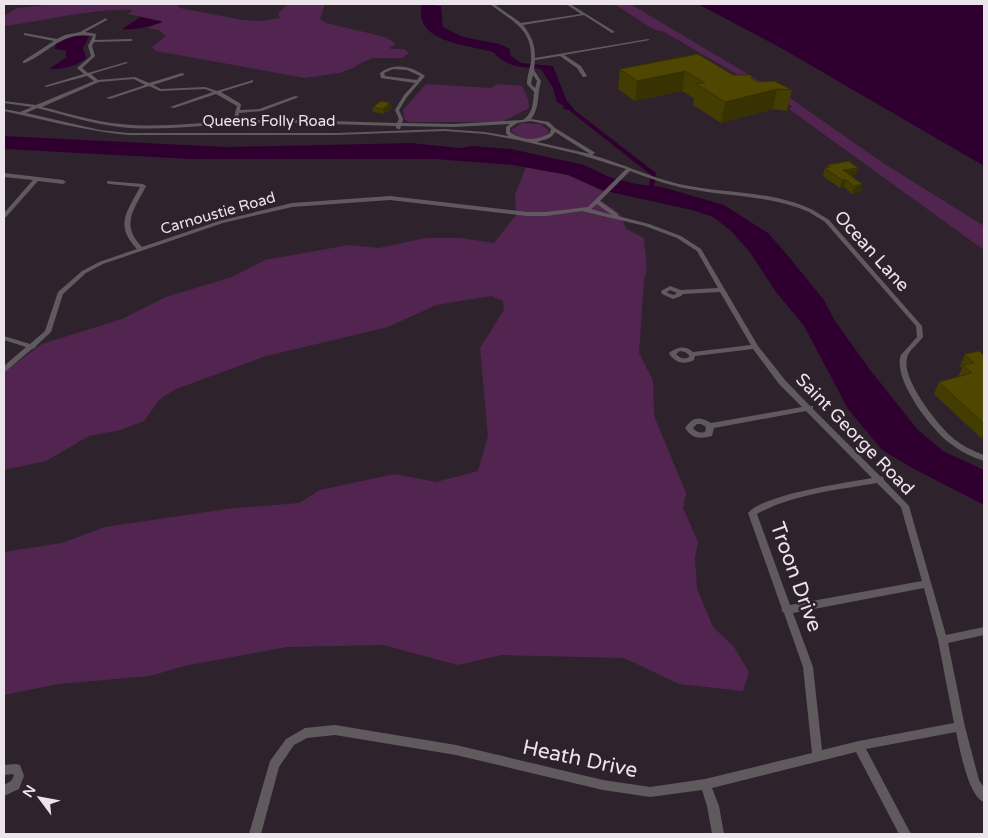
<svg xmlns="http://www.w3.org/2000/svg" width="988" height="838" viewBox="0 0 988 838" font-family="'Varela Round',sans-serif">
	<rect width="100%" height="100%" fill="#2e232d"/>
	<g fill="#522550">
		<path d="M57 4H176L180 8 242 20 260 21 280 18 278 14 287 4H325L320 19 326 23 385 37 395 43 394 46 389 47 391 49H404L409 53 402 58H372L355 66 356 67 339 73 305 78 156 51 152 47 166 36 159 30 148 28 162 21 128 14 133 10C91 8 46 21 4 26V16L17 8Z"/>
		<path d="M614 4H630L766 85 780 91 883 163 984 226V250L789 109 792 106 664 32 653 29Z"/>
		<path d="M426 84 491 88 498 84 522 86 528 99 529 108 502 122H409L404 119 403 110Z"/>
		<path d="M522 123 540 124 549 131C543 141 528 140 518 137L511 130Z"/>
		<path d="M526 167 568 175 604 190 597 198 620 214 626 229 644 238C644 253 650 265 644 279L639 353 653 381 654 416 686 493 683 508 698 542 695 558 697 589 713 627 734 647 749 672 743 691 679 684 624 658 501 655 458 665 383 645 287 647 184 666 150 676 58 684 4 695V552L62 543 105 527 227 509 299 503 320 490 395 474 436 482 478 471 488 436 480 348 504 310 503 301 491 296 436 305 388 327 266 356 176 389 160 399 144 421 120 430 89 436 46 461 4 470V372L42 344 122 319 166 297 232 277 265 260 349 245 379 248 426 238H460L494 243 516 215 515 195Z"/>
	</g>
	<g fill="#2f002f">
		<path d="M422 4 441 6 443 27 463 37 500 44 510 49V55L521 63 553 66 567 101 574 109 573 111 563 109 564 106 557 102 553 88 541 69C519 66 510 69 493 52 469 45 412 43 422 4Z"/>
		<path d="M698 4H984V166L781 48Z"/>
		<path d="M139 18 141 17 163 22C152 26 134 31 122 29Z"/>
		<path d="M74 35 89 36 83 48 86 58C78 66 60 70 49 69L67 57 65 55 67 51 55 49 56 43Z"/>
		<path d="M4 136 226 147 411 143 459 148 472 146 511 149 584 165 609 177 636 184 662 187 724 205 768 233 784 251 824 300 835 321 871 371 918 430 943 451 984 470V505L914 469 882 450 848 409 804 326 776 292 749 251 730 230 713 217 692 210 601 190 568 175 513 165 434 159H191L4 149Z"/>
	</g>
	<g fill="none" stroke-linecap="round" stroke-linejoin="round">
		<path fill="#2f002f" fill-rule="evenodd" d="M573 109 656 173 654 187 649 186 651 175 571 112 570 111Z"/>
		<g fill="#605a5f" fill-rule="evenodd">
			<path d="M490 4H494L521 23 581 14 566 4H570L615 32 612 33 584 15 523 25C531 35 535 44 535 58L648 39 650 40 564 55 581 66 587 76 585 77H583L577 68 560 56 535 60 534 70 541 81C537 94 540 108 531 119L549 122 555 128 594 152 595 153 592 155C621 163 649 177 679 184 723 194 771 190 813 210 818 213 824 217 829 220L922 326 923 337C919 343 908 351 907 358 901 379 938 426 954 439 963 446 973 451 984 455V461C971 457 958 450 947 441 930 427 892 378 901 355L917 337 916 326 825 222C820 219 814 215 809 212 774 196 733 197 696 190 673 187 652 179 630 171L600 201 618 214V216L649 224 681 236 701 249 758 346 785 380 810 406H813V409L880 476 883 477 884 480 909 506 946 635 984 627V635L948 643 965 727 979 780 984 788V802C968 796 960 749 956 732L866 749 911 834H899L856 752 712 788 719 806 724 834H712L707 806 702 790 650 797 603 790 456 755 335 735 307 738 294 745 279 767 261 834H249L270 761 286 739 305 728 335 725 456 745 603 780 650 787 705 779 812 753 803 667 784 613 781 610 782 609 748 513C764 494 846 483 872 478L806 411 714 428 712 436C700 439 692 439 685 428 693 417 699 416 711 423L802 407 779 384 753 349 695 356 694 360C684 365 676 363 669 354L670 352C678 347 685 345 693 352L751 345 720 292 683 294 681 296 673 299 662 294 661 291 670 286 681 290 718 288 697 251 677 238 645 226 582 211 546 216H527L390 200 292 207 223 223 103 264 86 273 63 294 51 332 36 346 35 348 32 349 6 371H4V366L26 347 4 340V336L30 344 45 331 58 292 82 271 99 262 137 249C114 225 127 212 140 187L109 184 107 183V181L143 184 146 186C134 210 120 224 142 247L219 221 292 203 390 196 527 212H546L588 207 626 169 578 154 518 140 485 134 444 131 337 135H128C86 131 45 120 4 111V109L20 112 32 107 4 103V101L36 105 94 81 87 76 46 87 44 86 84 74 77 68 91 56 88 46 93 36C62 31 50 52 25 63H23V61L54 41 24 35V33L57 39 65 35 80 32 106 18 107 20 85 32 96 34 95 40 131 39 133 40 131 41 94 42 92 46 95 56 82 68 88 73 126 62 128 63 91 74 98 80 135 77 149 83 182 73 184 74V75L153 85 161 89 205 87 217 91 253 80V82L221 92 241 104 240 110 259 109 295 96 299 97 262 111 239 113 238 120H297L397 123 399 119 395 110 404 95 415 83 381 78 380 73C394 62 412 66 425 76L407 97 399 110 403 119 402 123 454 124 523 120C533 113 533 104 534 92L527 84C527 76 530 69 531 61 533 28 512 22 490 4ZM393 69 407 70 420 76 417 80 385 76 384 73ZM533 75 537 81 535 88 531 84ZM134 79 145 85 106 98 110 99 149 86 160 91 205 89 213 92 170 107 174 108 216 94 237 106 233 121C196 123 158 128 121 124 94 122 68 113 42 107L99 82ZM37 108C65 115 92 124 120 127 157 131 195 126 232 124V126L234 127H236L237 123H297L396 126V128L398 129H400L401 126 454 127 510 124 506 127V133L508 136 485 132 444 129 337 133H128L100 130 26 113ZM531 121 545 124 551 129 550 133C537 141 522 141 510 132V128L517 123ZM555 132 590 154 537 142C543 140 552 139 555 132ZM597 204 612 215 591 209ZM670 290 677 293 676 294 673 295 668 293 667 292ZM680 351 685 352 689 355V357C683 360 680 358 676 354ZM697 424H701L706 427 705 432C700 433 697 433 693 428ZM877 483 901 507 922 581 790 605 757 514C793 494 837 490 877 483ZM924 588 938 640 954 723 859 741 822 750 813 667 793 613Z"/>
			<path d="M4 173 63 180 66 182 63 184 38 181 6 217 4 218V213L33 180 4 177Z"/>
			<path d="M16 764 20 765 24 776 19 789 4 796V785L11 781 14 776 13 774 4 775V765Z"/>
		</g>
	</g>
	<g fill="#443d01">
		<path d="M698 54 733 75 792 90 787 111 773 109 721 123 693 105 694 98 682 91 635 101 618 89 620 69Z"/>
		<path d="M390 103 391 108 384 114 373 112V107Z"/>
		<path d="M827 165 858 168 855 175 851 176 862 184 860 192 852 194 844 187 840 188 823 176 825 168H827Z"/>
		<path d="M965 354 984 356V438H981L934 394 939 382 958 377 962 368 960 366Z"/>
	</g>
	<g fill="#373201">
		<path d="M685 71 682 91 635 101 637 81Z"/>
		<path d="M777 89 773 109 721 123 725 102Z"/>
		<path d="M390 103 391 108 384 114 383 109Z"/>
		<path d="M858 168 855 175 841 178 843 170Z"/>
		<path d="M842 180H846L844 187 840 188Z"/>
		<path d="M862 184 860 192 852 194 854 186Z"/>
		<path d="M984 432V438H981Z"/>
	</g>
	<g fill="#4f4701" stroke="#373201">
		<path d="M698 54 733 75H752L751 78 759 82 774 81 792 90 777 89 725 102 696 84 705 83 685 71 637 81 620 69Z"/>
		<path d="M381 101 390 103 383 109 373 107Z"/>
		<path d="M849 161 858 168 843 170 862 184 854 186 846 180H842L825 168 830 167 827 165Z"/>
		<path d="M979 351 984 356V424L939 382 972 373 963 365 974 363 965 354Z"/>
	</g>
	<g text-anchor="middle" dominant-baseline="central" stroke-width="5" stroke-linejoin="round" paint-order="stroke">
		<g font-size="15" fill="#ece4eb" stroke="#2e232d">
			<text x="269" y="121">Queens Folly Road</text>
			<text transform="translate(218 213) rotate(-16)">Carnoustie Road</text>
		</g>
		<g font-size="18" fill="#ece4eb" stroke="#2e232d">
			<text transform="translate(872 251) rotate(48)">Ocean Lane</text>
			<text transform="translate(855 434) rotate(46)">Saint George Road</text>
		</g>
		<g font-size="21" fill="#ece4eb" stroke="#2e232d">
			<text transform="translate(796 577) rotate(70)">Troon Drive</text>
			<text transform="translate(580 759) rotate(12)">Heath Drive</text>
		</g>
	</g>
	<rect width="988" height="838" fill="none" stroke="#ece4eb" stroke-width="10"/>
	<g transform="translate(40 798) rotate(302)" stroke="#2e232d" stroke-width="4" paint-order="stroke">
	<path d="M0-4L9 19L0 12L-9 19Z" fill="#ece4eb"/>
	<text y="-8" font-size="14" font-weight="bold" text-anchor="middle" fill="#ece4eb">N</text>
	</g>
</svg>
